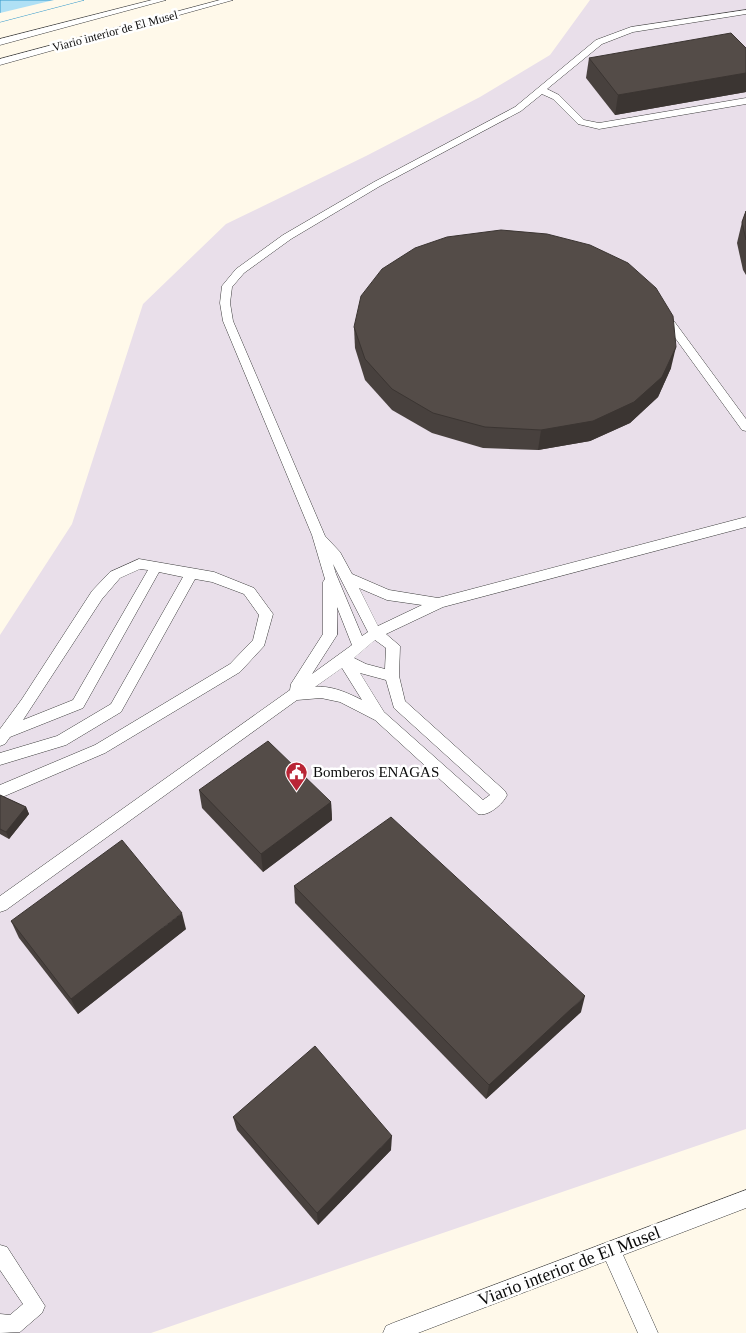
<svg xmlns="http://www.w3.org/2000/svg" width="746" height="1333" viewBox="0 0 746 1333" font-family="'Times New Roman',serif">
	<rect width="100%" height="100%" fill="#fff9ea"/>
	<path fill="#e9dfea" d="M590 0H746V1129L151 1333H0V635L72 524 143 304 226 224 366 156 480 97 550 55Z"/>
	<path fill="#afe0f5" stroke="#379acb" d="M0 0H84L0 22Z"/>
	<path fill="#fff9ea" d="M54 0H84L0 22V13Z"/>
	<g fill="none" stroke-linecap="round" stroke-linejoin="round">
		<defs>
			<g id="lane">
				<path d="M152 0H166L0 45V39Z"/>
				<path d="M220 0H233L0 65V59Z"/>
				<path d="M746 10V14L633 32 602 44 547 89 559 95 584 120 599 123 746 98V104L599 129 578 124 553 99 542 94 521 111 380 186 291 239 244 273 232 287 230 303 233 321 325 536 340 552 352 574 389 590 438 598 746 517V527L443 607 386 634 400 646 399 676 405 701 505 791 507 795C503 804 488 817 478 814L375 720 340 702 321 698 297 700 6 910 0 912V896L290 690 291 684 323 634V582L325 579 312 535 223 321 220 303 222 286 236 269 283 235 374 182 515 107 596 40 631 27ZM333 564 368 632 362 636 336 574ZM359 588 387 600 422 605 378 626ZM337 607 352 645 312 674 337 635ZM375 640 386 648 385 669 366 664 354 658ZM342 668 362 700C348 693 331 685 315 687ZM360 673 386 680 394 708 490 795 483 800 384 712Z"/>
				<path d="M664 312 668 313 746 419V431L742 430 660 317 659 315 660 313Z"/>
				<path d="M139 559 214 572 254 588 273 614 264 646 240 672 105 753 0 798V785L95 745 230 664 253 640 259 615 244 594 212 582 195 579 121 712 66 745 0 765V753L57 736 111 704 183 577 159 572 83 708 10 737 5 744 0 746V729L22 699 92 591 110 572ZM140 569 148 570 73 700 23 720 102 599 120 578Z"/>
				<path d="M746 1190V1208L623 1255 658 1333H638L606 1261 418 1333H383L386 1326 393 1323Z"/>
				<path d="M0 1245 7 1247 45 1306 42 1313 20 1332 0 1333V1314L10 1315 23 1304 0 1270Z"/>
			</g>
		</defs>
		<use href="#lane" stroke="#3e3e3e" stroke-width="1"/>
		<use href="#lane" fill="#fff" fill-rule="evenodd"/>
	</g>
	<g fill="#48413e">
		<path d="M746 48V92L615 115 586 78 589 58Z"/>
		<path d="M746 211V275L743 270 737 243 742 222Z"/>
		<path d="M354 327 671 368 658 397 630 423 590 441 538 450 483 448 432 433 392 410 365 380 355 348Z"/>
		<path d="M199 790 331 802 332 820 263 872 202 808Z"/>
		<path d="M0 795 26 807 29 814 9 839 0 834Z"/>
		<path d="M294 886 581 1012 486 1099 295 903Z"/>
		<path d="M11 921 186 929 78 1014 19 938Z"/>
		<path d="M233 1117 391 1150 318 1225 237 1130Z"/>
	</g>
	<g fill="#3b3532">
		<path d="M746 73V92L615 115 618 95Z"/>
		<path d="M676 347 671 368 658 397 630 423 590 441 538 450 541 430Z"/>
		<path d="M331 802 332 820 263 872 261 854Z"/>
		<path d="M26 807 29 814 9 839 6 832Z"/>
		<path d="M182 913 186 929 78 1014 71 999Z"/>
		<path d="M585 996 581 1012 486 1099 489 1085Z"/>
		<path d="M392 1136 391 1150 318 1225 317 1213Z"/>
	</g>
	<g fill="#544c48" stroke="#3b3532">
		<path d="M731 33 746 48V73L618 95 589 58Z"/>
		<path d="M746 211V240L742 222Z"/>
		<path d="M501 230 547 234 590 245 628 263 656 288 673 316 676 347 662 377 634 402 593 421 541 430 485 427 433 413 392 389 365 359 354 327 361 296 382 269 415 248 447 237Z"/>
		<path d="M268 741 331 802 261 854 199 790Z"/>
		<path d="M0 795 26 807 6 832 0 829Z"/>
		<path d="M391 817 585 996 489 1085 294 886Z"/>
		<path d="M122 840 182 913 71 999 11 921Z"/>
		<path d="M315 1046 392 1136 317 1213 233 1117Z"/>
	</g>
	<defs>
		<symbol id="civic-pin" viewBox="-11 -11 22 30"><path d="M0 17L-7.5 6A9.5 9.5 0 1 1 7.5 6Z" fill="#b92536" stroke="#fff"/><path d="M-.6-6.5H3V-4.5H.6V-3L4-1V1h2V6H-6V1h2V-1L-.6-3ZM-1.2 2.5V6h2.4V2.5Z" fill="#fff"/></symbol>
	</defs>
	<g fill-rule="evenodd">
		<use href="#civic-pin" x="284" y="760" width="25" height="34"/>
	</g>
	<g text-anchor="middle" dominant-baseline="central" stroke-width="5" stroke-linejoin="round" paint-order="stroke">
		<g font-size="12" fill="#0b0b0b" stroke="#fff">
			<text transform="translate(115 31) rotate(-15)">Viario interior de El Musel</text>
		</g>
		<g font-size="15" fill="#0b0b0b" stroke="#fff" text-anchor="start">
			<text x="313" y="772">Bomberos ENAGAS</text>
		</g>
		<g font-size="18" fill="#0b0b0b" stroke="#fff">
			<text transform="translate(569 1266) rotate(-21)">Viario interior de El Musel</text>
		</g>
	</g>
</svg>
